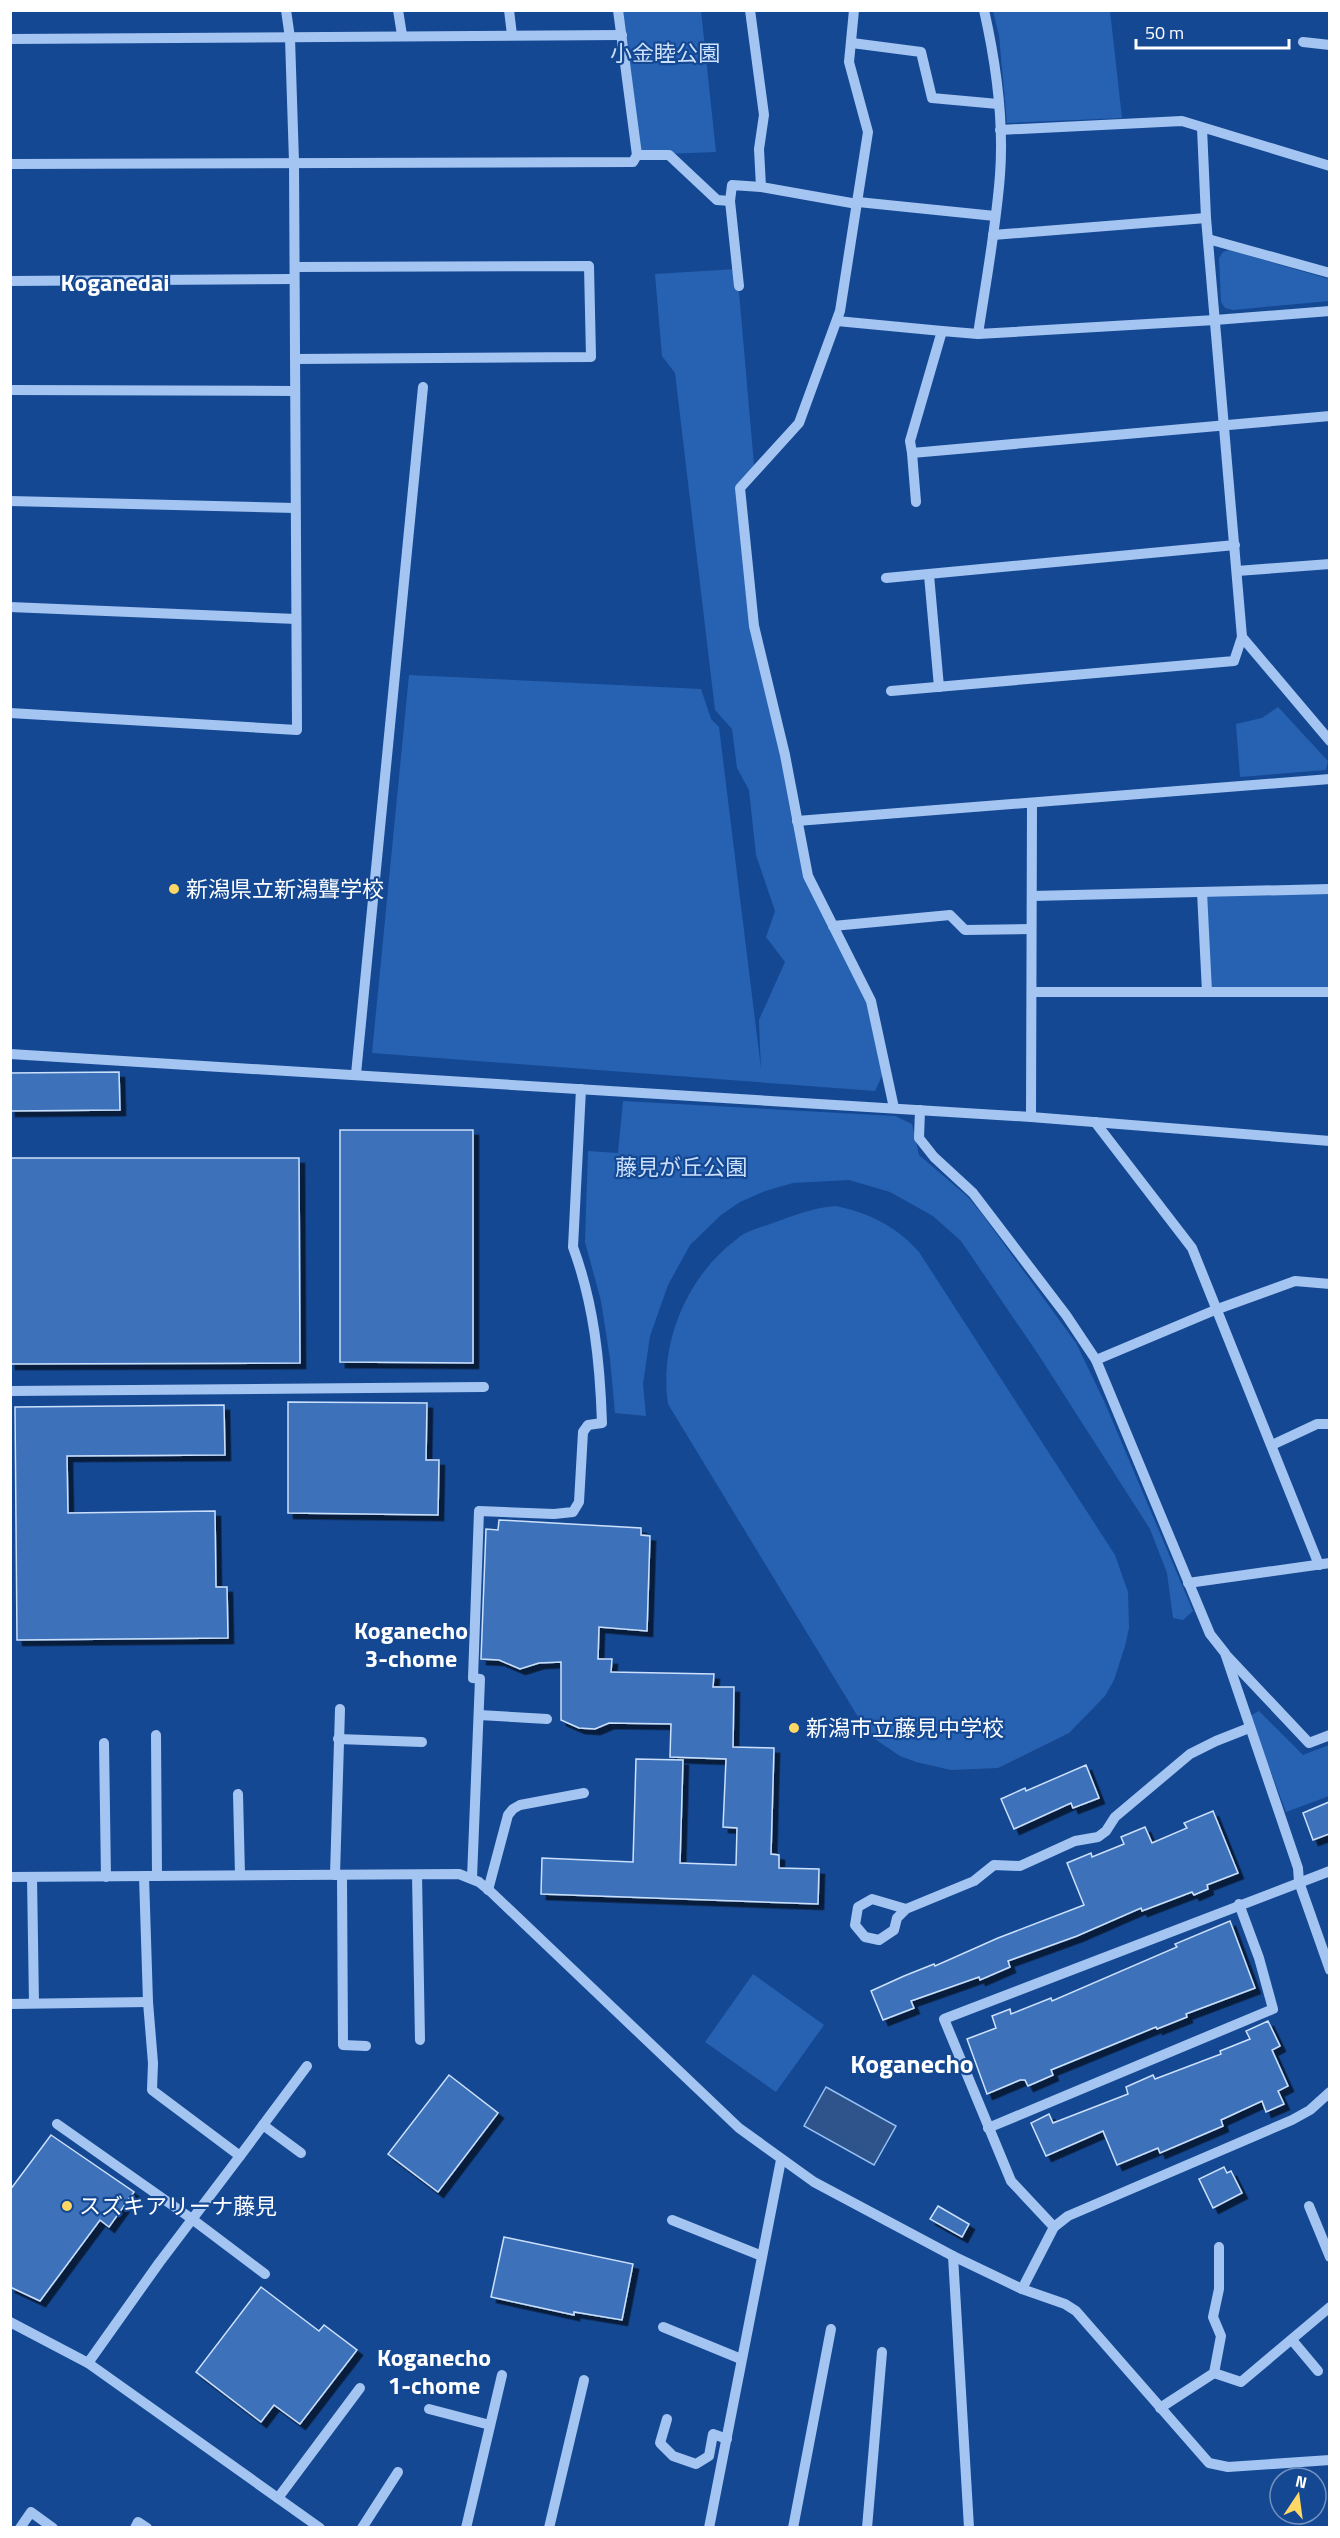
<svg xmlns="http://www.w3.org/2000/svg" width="1340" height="2538" viewBox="0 0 1340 2538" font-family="'Titillium Web','Noto Sans JP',sans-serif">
	<defs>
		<filter id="shadow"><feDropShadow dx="5.5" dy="5.5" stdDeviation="0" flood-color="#0009"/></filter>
	</defs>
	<rect width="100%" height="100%" fill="#154893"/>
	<g fill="#2762b2">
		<path d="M618 11H701L716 152 637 155Z"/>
		<path d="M993 11H1110L1122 118 1007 123 999 35Z"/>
		<path d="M1229 250 1329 279V301L1233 310 1225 308 1221 302 1219 258 1223 252Z"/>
		<path d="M737 269 754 465 740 488 754 626 808 876 871 1001 885 1069 875 1091 372 1053 409 675 701 689 711 719 719 727 761 1069 759 1020 785 962 766 937 775 911 756 855 749 790 737 768 732 729 715 710 675 373 662 356 655 274Z"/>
		<path d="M1278 707 1328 761 1326 770 1240 777 1236 724 1262 718Z"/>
		<path d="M1329 889V992H1207L1202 892Z"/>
		<path d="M623 1101 895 1116 912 1124 919 1155 968 1197 982 1214 1076 1343 1104 1401 1193 1611 1183 1620 1173 1618 1167 1573 1150 1529 1038 1354 961 1241 933 1216 890 1192 849 1180 793 1183 765 1191 740 1202 721 1215 690 1245 668 1285 650 1336 643 1384 646 1416 615 1413 610 1359 601 1301 585 1242 588 1151 618 1153Z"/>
		<path d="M836 1206C869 1213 896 1226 919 1252L1115 1555 1128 1592 1129 1628 1125 1646 1114 1680 1105 1696 1069 1733 998 1768 951 1770 916 1762 900 1756 869 1735 668 1404C659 1343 687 1276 737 1239 746 1231 759 1228 770 1224 794 1216 810 1208 836 1206Z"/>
		<path d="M1259 1711 1303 1755 1329 1745V1796L1286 1812 1250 1716Z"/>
		<path d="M753 1974 824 2025 776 2092 705 2042Z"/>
	</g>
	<path fill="#2e548b" stroke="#96bff4" stroke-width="1.5" d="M826 2087 896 2126 874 2165 804 2126Z"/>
	<g fill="#3d72bb" stroke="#cbe0fc" stroke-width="1.5" filter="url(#shadow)">
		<path d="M119 1072 120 1110 10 1111V1073Z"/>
		<path d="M340 1130H473V1363L340 1362Z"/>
		<path d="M10 1158H299L300 1363 10 1364Z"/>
		<path d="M288 1402 427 1403 426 1460H439L438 1515 288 1513Z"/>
		<path d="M224 1405 225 1455 67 1456 68 1513 215 1511 216 1587H227L228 1638 17 1640 15 1407Z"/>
		<path d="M499 1520 641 1528V1535L650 1536 647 1631 599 1627 598 1659H612L611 1672 714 1674 713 1687H734L733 1747 774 1748 771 1854 779 1855V1868L819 1869 818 1904 541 1894 542 1858 633 1862 636 1759 683 1760 680 1863 736 1865 737 1828 723 1827 726 1759 670 1757 671 1724 609 1723 595 1729 579 1728 561 1720V1662L539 1663 520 1669 499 1660 481 1659 486 1529 498 1530Z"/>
		<path d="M1086 1765 1099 1798 1073 1808 1071 1803 1014 1829 1001 1799 1025 1788 1026 1791Z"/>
		<path d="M1329 1802V1834L1313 1840 1303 1813Z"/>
		<path d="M1213 1811 1238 1873 1207 1885 1208 1889 1194 1895 1192 1892 1142 1911 1141 1908 1077 1936 1008 1961 1010 1967 980 1980 979 1977 911 2001 914 2008 883 2020 871 1991 904 1976 934 1964 935 1966 998 1938 1084 1905 1067 1863 1091 1853 1092 1857 1124 1844 1121 1837 1145 1827 1152 1843 1187 1828 1184 1823Z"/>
		<path d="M1230 1921 1255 1988 1186 2014 1187 2017 1157 2029 1156 2027 1051 2070 1053 2075 1028 2086 1025 2080H1020L987 2094 967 2039 996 2028 992 2016 1010 2009 1011 2014 1051 1998 1052 2001 1177 1947 1175 1944Z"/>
		<path d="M1268 2021 1280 2046 1272 2050 1288 2086 1278 2091 1284 2104 1266 2112 1262 2101 1221 2120 1223 2126 1160 2153 1158 2148 1117 2165 1103 2131 1046 2156 1031 2123 1049 2114 1053 2123 1128 2094 1126 2087 1153 2075 1155 2079 1221 2054 1220 2051 1250 2039 1246 2031Z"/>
		<path d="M449 2075 498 2113 438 2192 388 2154Z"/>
		<path d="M51 2135 134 2192 109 2227 100 2220 40 2301 10 2287V2190Z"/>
		<path d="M1224 2167 1227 2173 1231 2171 1242 2193 1213 2208 1199 2179Z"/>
		<path d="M938 2206 969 2224 962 2237 930 2219Z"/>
		<path d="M504 2237 633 2264 622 2320 574 2312V2315L491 2297Z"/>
		<path d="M261 2287 319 2331 324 2325 357 2350 300 2424 274 2405 261 2422 196 2372Z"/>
	</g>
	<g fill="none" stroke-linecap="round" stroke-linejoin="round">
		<g stroke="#a4c5f1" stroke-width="10">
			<path d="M398 10 402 35"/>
			<path d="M509 10 512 35"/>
			<path d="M618 10 637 155"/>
			<path d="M750 10 764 115 759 149 761 187"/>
			<path d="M854 10 849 62 868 132 840 311 799 423 740 488 754 626 785 755 808 876 871 1001 894 1108"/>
			<path d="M984 10C996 63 1004 121 1000 175 996 228 986 281 978 334L942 331 910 441 912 453 1330 416"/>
			<path d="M10 39 622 35"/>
			<path d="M1303 42 1330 45"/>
			<path d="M852 43 921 52 932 98 998 104"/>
			<path d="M1202 128 1206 218 1242 637 1330 741"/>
			<path d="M1000 130 1182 121 1330 166"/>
			<path d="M10 164 633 162 637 155H669L717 200 730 201"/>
			<path d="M858 202 995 216"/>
			<path d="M993 235 1206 218"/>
			<path d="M1208 239 1330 273"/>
			<path d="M10 281 293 279"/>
			<path d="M739 286 730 201 732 185 761 187 857 204"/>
			<path d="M837 321 942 331"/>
			<path d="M978 334 1215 320 1330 311"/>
			<path d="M295 359 591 357 589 266 295 267"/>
			<path d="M10 390 295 391"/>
			<path d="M912 453 916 502"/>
			<path d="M10 501 295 508"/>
			<path d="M1237 571 1330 564"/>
			<path d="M929 575 939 687"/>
			<path d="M886 578 1235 545"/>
			<path d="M10 607 296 619"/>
			<path d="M891 691 1234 661 1242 637"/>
			<path d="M10 713 297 730 294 162 290 38 286 10"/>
			<path d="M797 821 1330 779"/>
			<path d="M1202 892 1207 992"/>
			<path d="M1032 896 1330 889"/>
			<path d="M833 926 950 915 965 930 1031 929"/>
			<path d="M1032 992H1330"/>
			<path d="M10 1054 1031 1117 1330 1141"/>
			<path d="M356 1074 423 387"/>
			<path d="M920 1110 919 1138 934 1157 973 1193 1066 1315 1096 1360 1210 1634 1225 1653 1298 1868 1299 1882 1330 1970"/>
			<path d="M1031 1117 1032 803"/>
			<path d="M1095 1122 1192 1248 1319 1565"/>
			<path d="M1096 1360 1215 1310 1295 1281 1330 1284"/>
			<path d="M10 1391 484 1387"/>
			<path d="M1272 1445 1317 1424H1330"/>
			<path d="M1188 1583 1330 1563"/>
			<path d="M1227 1656 1309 1743 1330 1735"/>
			<path d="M479 1715 547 1719"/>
			<path d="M156 1735 157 1876"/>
			<path d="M338 1739 422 1742"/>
			<path d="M104 1743 106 1877"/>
			<path d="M238 1794 240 1875"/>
			<path d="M335 1875 340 1709"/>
			<path d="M342 1875 343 2045 366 2046"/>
			<path d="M417 1875 420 2040"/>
			<path d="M10 1877 459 1874 479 1882 491 1892 739 2128 814 2182 953 2256 1022 2289 1065 2304 1076 2311 1209 2463 1228 2467 1330 2460"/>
			<path d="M32 1877 34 2003"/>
			<path d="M472 1878 480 1679 473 1678 479 1511 554 1514 573 1512 579 1502 583 1432 588 1425 602 1423C600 1362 594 1304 573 1247L581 1089"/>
			<path d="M488 1890 508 1815 513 1809 520 1805 584 1793"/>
			<path d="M906 1909 872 1899 858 1907 855 1925 865 1937 879 1940 894 1930 897 1918 906 1909 974 1881 994 1865 1020 1866 1075 1841 1098 1837 1106 1831 1115 1817 1190 1754 1216 1741 1249 1728"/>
			<path d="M10 2004 148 2002"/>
			<path d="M57 2124 192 2219 265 2274"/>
			<path d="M263 2125 301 2153"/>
			<path d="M988 2128 1273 2009 1259 1958 1239 1904"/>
			<path d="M240 2156 307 2066"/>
			<path d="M1309 2206 1330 2257"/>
			<path d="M672 2220 762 2256"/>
			<path d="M1054 2227 1011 2181 944 2019 1330 1871"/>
			<path d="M953 2256 969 2528"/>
			<path d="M1022 2289 1054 2227 1068 2216 1292 2120 1310 2110 1330 2092"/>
			<path d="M10 2322 88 2363 320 2528"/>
			<path d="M663 2327 741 2359"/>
			<path d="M1292 2340 1318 2371"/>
			<path d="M88 2363 159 2263 240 2156 152 2090 153 2063 148 2002 144 1876"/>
			<path d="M1214 2373 1241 2382 1330 2307"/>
			<path d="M1160 2408 1214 2373 1221 2336 1213 2317 1219 2289V2247"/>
			<path d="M429 2409 490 2425"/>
			<path d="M667 2419 660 2443 673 2456 696 2464 709 2456 713 2434 727 2439"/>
			<path d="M278 2498 360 2388"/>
			<path d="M20 2528 31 2512 53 2528"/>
			<path d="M135 2528 138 2522 147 2528"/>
			<path d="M362 2528 398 2472"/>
			<path d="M466 2528 502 2375"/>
			<path d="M549 2528 584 2380"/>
			<path d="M709 2528 781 2160"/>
			<path d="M793 2528 831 2329"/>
			<path d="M867 2528 882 2352"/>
		</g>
	</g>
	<g fill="#ffd764" stroke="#154893" stroke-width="2">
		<circle cx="174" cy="889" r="6"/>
		<circle cx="794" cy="1728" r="6"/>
		<circle cx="67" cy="2206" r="6"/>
	</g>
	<g text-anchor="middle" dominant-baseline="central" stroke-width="4.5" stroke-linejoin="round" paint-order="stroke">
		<g font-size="22" fill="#cbe0fc" stroke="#154893">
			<text x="665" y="53">小金睦公園</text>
			<text x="681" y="1167">藤見が丘公園</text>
		</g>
		<g font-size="22" fill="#fff" stroke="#154893" text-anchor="start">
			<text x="186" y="889">新潟県立新潟聾学校</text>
			<text x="806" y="1728">新潟市立藤見中学校</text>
			<text x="79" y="2206">スズキアリーナ藤見</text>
		</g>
		<g font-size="24" font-weight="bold" fill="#fff" stroke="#154893">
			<text x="115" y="282">Koganedai</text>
			<text x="411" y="1630">Koganecho<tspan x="411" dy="28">3-chome</tspan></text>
			<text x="434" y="2357">Koganecho<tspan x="434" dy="28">1-chome</tspan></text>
		</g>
		<g font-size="26" font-weight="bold" fill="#fff" stroke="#154893">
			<text x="912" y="2063">Koganecho</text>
		</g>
	</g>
	<rect width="1340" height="2538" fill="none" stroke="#ffffff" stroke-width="24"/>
	<g transform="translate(1298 2496) rotate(13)"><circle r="28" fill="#154893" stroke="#7391be" stroke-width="1.5"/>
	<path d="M0-4.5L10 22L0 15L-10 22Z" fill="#ffd764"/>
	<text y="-9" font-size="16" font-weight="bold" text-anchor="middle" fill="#ffffff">N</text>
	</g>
	<path d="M1136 39v9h153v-9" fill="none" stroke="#ffffff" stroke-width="3"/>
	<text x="1145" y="39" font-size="18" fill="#ffffff" stroke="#154893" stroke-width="4.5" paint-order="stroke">50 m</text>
</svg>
